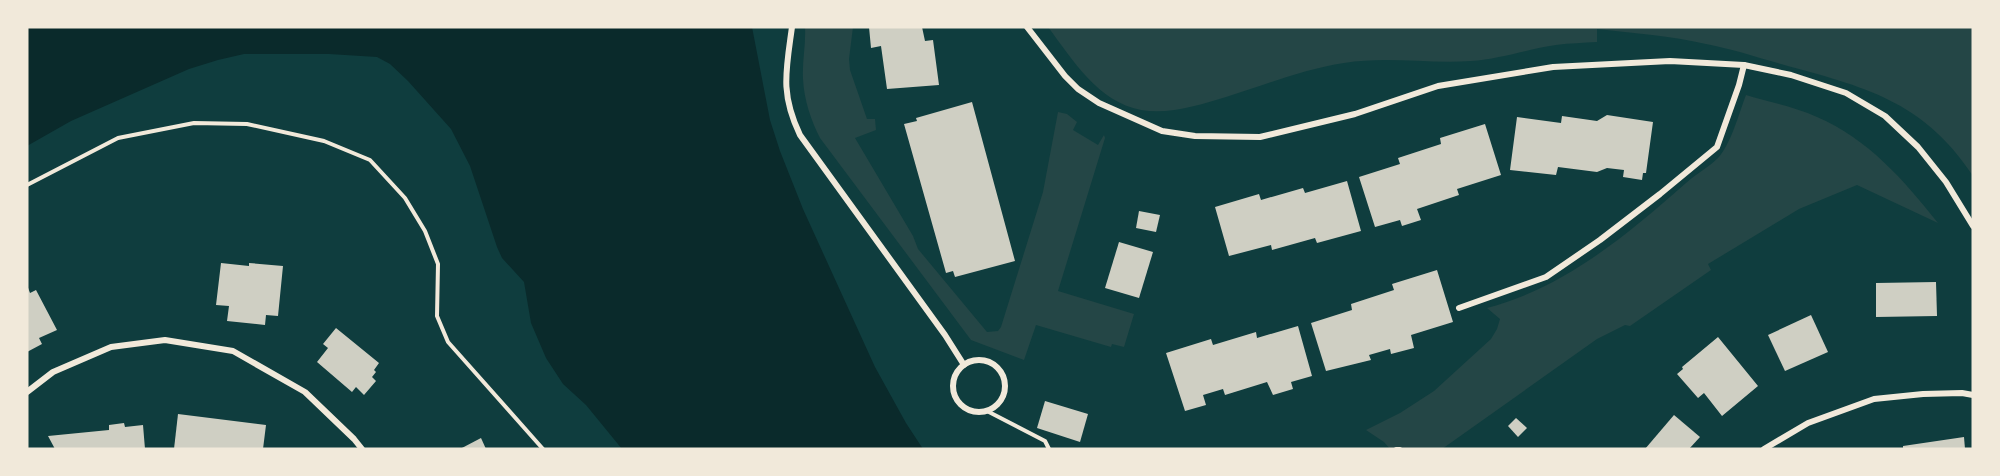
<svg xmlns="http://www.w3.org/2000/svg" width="2000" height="476" viewBox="0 0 2000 476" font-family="Jost,sans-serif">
	<rect width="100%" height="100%" fill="#0f3d3e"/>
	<g fill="#244646">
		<path d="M805 27H853L849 59 850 70 867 119H875L876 130 855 138 913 236 918 249 987 332 998 331 1001 327 1043 192 1058 112 1067 114 1077 122 1073 130 1098 145 1104 135 1105 138 1058 291 1134 314 1124 347 1112 344 1111 347 1036 325 1024 360 971 340 820 138C811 120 804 100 803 79 802 62 806 45 805 27Z"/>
		<path d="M1048 27H1973V176C1923 100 1864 87 1781 64 1756 57 1732 49 1706 44 1671 36 1634 33 1597 29V42C1583 43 1570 43 1556 45 1528 49 1500 59 1471 61 1429 64 1386 56 1344 63 1304 69 1264 85 1226 97 1199 105 1169 115 1141 110 1098 102 1072 59 1048 27Z"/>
		<path d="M1746 95C1769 102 1795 107 1817 117 1868 139 1904 180 1938 223L1857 185 1799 209 1708 264 1711 270 1630 326 1625 325 1597 339 1442 449H1390L1384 442 1366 430 1400 413 1434 391 1491 339 1497 329 1500 319 1487 308C1564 288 1627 235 1686 183 1696 174 1709 167 1718 158 1731 144 1739 113 1746 95Z"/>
	</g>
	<path fill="#0a2a2b" d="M27 27H752L770 120 780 151 803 209 875 367 906 423 923 449H622L586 405 563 384 546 358 531 323 524 282 502 258 497 247 470 166 451 129 408 81 390 64 377 57 329 54H244L218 60 189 69 71 121 27 146Z"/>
	<g fill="#cfcfc3">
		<path d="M869 27H922L925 41 933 40 939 85 887 89 881 46 871 48Z"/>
		<path d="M972 102 1015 261 955 277 953 271 946 273 904 124 917 121 916 118Z"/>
		<path d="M1607 115 1653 122 1646 173H1643L1642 180 1623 177 1624 170 1607 168 1597 172 1558 167 1556 175 1510 170 1517 117 1561 123 1562 116 1597 121Z"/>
		<path d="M1485 124 1501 175 1457 189 1459 195 1417 209 1421 220 1402 226 1400 220 1375 227 1359 177 1400 164 1398 158 1441 144 1440 138Z"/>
		<path d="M1347 181 1361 231 1317 243 1315 238 1272 250 1271 245 1229 256 1215 207 1259 194 1261 200 1303 188 1305 193Z"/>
		<path d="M1139 211 1160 215 1156 232 1136 228Z"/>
		<path d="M1119 242 1153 252 1139 298 1105 288Z"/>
		<path d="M221 263 249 266V263L283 266 278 316 266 315 265 325 227 321 229 306 216 305Z"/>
		<path d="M1437 270 1453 322 1411 335 1414 348 1391 354 1390 349 1369 355 1371 360 1326 371 1311 323 1352 310 1351 304 1394 290 1392 284Z"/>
		<path d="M1936 282 1937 316 1876 317V283Z"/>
		<path d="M27 285 30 293 36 290 57 330 39 338 42 344 27 352Z"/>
		<path d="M1811 315 1828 352 1785 371 1768 335Z"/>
		<path d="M1298 326 1312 376 1291 382 1293 389 1273 395 1267 382 1225 395 1223 389 1203 395 1206 405 1185 411 1166 353 1211 339 1213 345 1256 332 1257 338Z"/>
		<path d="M336 328 379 363 374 370 376 372 372 377 376 381 364 395 356 387 352 392 317 362 328 348 323 344Z"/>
		<path d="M1718 337 1758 386 1722 416 1704 393 1698 398 1677 374 1683 369 1682 367Z"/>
		<path d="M1045 401 1088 414 1080 442 1037 428Z"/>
		<path d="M178 414 266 425 263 449H174Z"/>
		<path d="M1674 415 1700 437 1689 449H1645Z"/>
		<path d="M1516 418 1527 428 1518 437 1508 426Z"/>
		<path d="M124 423 125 427 143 425 145 449H55L48 436 109 430V425Z"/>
		<path d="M1964 437 1965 449H1903V446Z"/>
		<path d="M481 438 486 449H460Z"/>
	</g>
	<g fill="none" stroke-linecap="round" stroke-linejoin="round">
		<g stroke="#f1e9da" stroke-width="4">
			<path d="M27 185 118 138 194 123 247 124 324 141 370 160 405 198 425 231 438 264 437 316 448 342 543 449"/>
			<path d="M987 411 1045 441 1049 449"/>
			<path d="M1396 449H1400"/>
		</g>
		<g stroke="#f1e9da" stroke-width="6">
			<path d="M792 27C786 71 780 93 800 135L945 335 964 365"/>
			<path d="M1027 27 1065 76 1078 89 1099 103 1162 131 1195 136 1260 137 1355 114 1438 86 1553 67 1670 61 1744 65 1791 75 1846 93 1885 116 1918 147 1946 182 1973 226"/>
			<path d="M1459 308 1546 277 1600 240 1660 194 1717 147 1739 85 1744 65"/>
			<circle cx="979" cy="386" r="26"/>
			<path d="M27 392 53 372 111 347 165 340 233 351 305 392 354 439 362 449"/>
			<path d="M1764 449 1808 423 1874 399 1923 394 1962 393 1973 395"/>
		</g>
	</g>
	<rect width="2000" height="476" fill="none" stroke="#f1e9da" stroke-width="57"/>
</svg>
